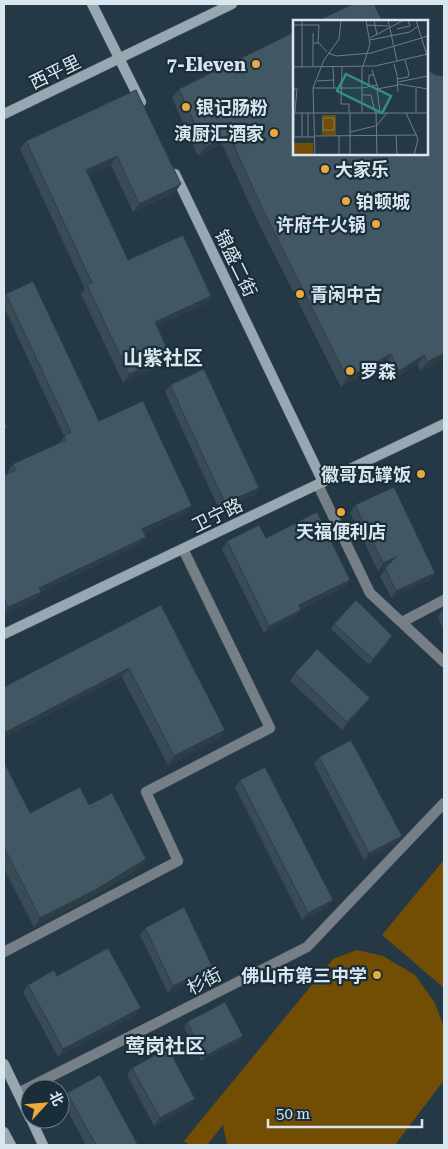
<svg xmlns="http://www.w3.org/2000/svg" width="448" height="1149" viewBox="0 0 448 1149" font-family="'Roboto Serif','Noto Sans SC',serif">
	<rect width="100%" height="100%" fill="#243845"/>
	<g fill="#724e04">
		<path d="M443 861 444 863V988L382 935Z"/>
		<path d="M357 950 383 956 415 975 435 1003 444 1027V1080L395 1145H227L223 1125 207 1145H189L184 1141 333 959Z"/>
	</g>
	<g fill="none" stroke-linecap="round" stroke-linejoin="round">
		<defs>
			<path id="lane" d="M18 1093 307 947 444 803"/>
			<g id="street">
				<path d="M318 485 370 593 444 662"/>
				<path d="M402 622 444 600"/>
				<path d="M4 952 178 861 146 792 270 728 183 549"/>
			</g>
			<g id="secondary">
				<path d="M92 4 141 102"/>
				<path d="M4 114 232 4"/>
				<path d="M175 174 323 482"/>
				<path d="M4 634 444 424"/>
				<path d="M4 1064 30 1118"/>
				<path d="M31 1119 43 1145"/>
				<path d="M4 1132 11 1145"/>
			</g>
		</defs>
		<use href="#lane" stroke="#415460" stroke-width="11"/>
		<use href="#street" stroke="#415460" stroke-width="11"/>
		<use href="#secondary" stroke="#415460" stroke-width="11"/>
		<use href="#lane" stroke="#757f85" stroke-width="10"/>
		<use href="#street" stroke="#757f85" stroke-width="10"/>
		<use href="#secondary" stroke="#98a8b2" stroke-width="10"/>
	</g>
	<g fill="#394b56">
		<path d="M294 32 444 359 420 371 418 364 393 380 385 363 341 387 257 220 222 144 198 156 172 98 179 89Z"/>
		<path d="M136 90 175 193 133 212 111 165 89 175 128 260 211 296 205 304 157 326 170 355 164 364 123 383 81 294 85 289 20 149 26 141Z"/>
		<path d="M6 294 99 421 192 506 187 513 144 533 141 544 41 592 36 599 4 614V475L8 473V472L13 464 59 443 64 436 4 307V297Z"/>
		<path d="M170 385 254 495 220 511 165 392Z"/>
		<path d="M355 505 435 573 429 580 391 598 380 576 388 566 378 571 350 513Z"/>
		<path d="M266 538 350 580 345 587 301 609V610L296 617 264 633 222 549 227 541Z"/>
		<path d="M161 605 219 739 168 765 122 677Z"/>
		<path d="M444 608V631L438 617Z"/>
		<path d="M334 624 388 642 369 665 331 629Z"/>
		<path d="M295 673 370 698 364 706 342 730 290 681Z"/>
		<path d="M319 757 402 836 396 843 364 860 314 764Z"/>
		<path d="M4 762 30 813 89 805 146 859 140 868 89 899 34 927 4 869Z"/>
		<path d="M240 780 328 907 302 920 235 787Z"/>
		<path d="M145 928 212 966 207 974 168 993 140 935Z"/>
		<path d="M57 976 136 1015 58 1057 23 992 28 985Z"/>
		<path d="M187 1022 239 1042 201 1061 184 1027Z"/>
		<path d="M132 1068 195 1099 190 1106 154 1126 127 1075Z"/>
		<path d="M67 1093 138 1145H86L62 1101Z"/>
	</g>
	<g fill="#2e3d46">
		<path d="M229 135 222 144 198 156 205 147Z"/>
		<path d="M117 156 111 165 80 179 86 170Z"/>
		<path d="M181 184 175 193 133 212 139 204Z"/>
		<path d="M211 296 205 304 149 330 155 322Z"/>
		<path d="M444 353V359L420 371 427 362Z"/>
		<path d="M391 354 385 363 341 387 347 378Z"/>
		<path d="M170 355 164 364 123 383 129 374Z"/>
		<path d="M424 355 418 364 393 380 399 371Z"/>
		<path d="M259 488 254 495 220 511 225 503Z"/>
		<path d="M192 506 187 513 137 537 142 529Z"/>
		<path d="M146 537 141 544 41 592 36 599 4 614V612L8 607 39 588Z"/>
		<path d="M396 557 391 564 378 571 383 563Z"/>
		<path d="M435 573 429 580 391 598 396 591Z"/>
		<path d="M350 580 345 587 294 613 299 605Z"/>
		<path d="M301 610 296 617 264 633 269 626Z"/>
		<path d="M129 668 122 677 4 738V733Z"/>
		<path d="M370 698 364 706 342 730 347 722Z"/>
		<path d="M225 730 219 739 168 765 174 756Z"/>
		<path d="M402 836 396 843 364 860 369 853Z"/>
		<path d="M146 859 140 868 89 899 34 927 40 918Z"/>
		<path d="M333 900 328 907 302 920 308 913Z"/>
		<path d="M212 966 207 974 168 993 173 986Z"/>
		<path d="M141 1008 136 1015 58 1057 63 1049Z"/>
		<path d="M243 1036 239 1042 201 1061 205 1056Z"/>
		<path d="M195 1099 190 1106 154 1126 160 1118Z"/>
	</g>
	<g fill="#425764" stroke="#2e3d46">
		<path d="M353 4H374L382 21H317Z"/>
		<path d="M294 32V154H427V70L436 75 444 76V353L427 362 424 355 399 371 391 354 347 378 263 210 229 135 205 147 179 89Z"/>
		<path d="M136 90 181 184 139 204 117 156 86 170 128 260 183 235 211 296 155 322 170 355 129 374 87 285 92 283 26 141Z"/>
		<path d="M33 281 99 421 143 401 192 506 142 529 146 537 39 588 41 592 8 607 4 599V475L16 470 13 464 66 440 64 436 71 432 6 294Z"/>
		<path d="M204 369 259 488 225 503 170 385Z"/>
		<path d="M4 420 7 428 4 429Z"/>
		<path d="M394 487 435 573 396 591 385 568 396 557 383 563 355 505Z"/>
		<path d="M317 512 350 580 299 605 301 610 269 626 227 541 259 525 266 538Z"/>
		<path d="M356 600 392 636 373 659 334 624Z"/>
		<path d="M161 605 225 730 174 756 129 668 4 733V687Z"/>
		<path d="M317 649 370 698 347 722 295 673Z"/>
		<path d="M351 740 402 836 369 853 319 757Z"/>
		<path d="M4 762 30 813 80 787 89 805 112 793 146 859 95 890 40 918 4 847Z"/>
		<path d="M265 767 333 900 308 913 240 780Z"/>
		<path d="M184 907 212 966 173 986 145 928Z"/>
		<path d="M108 948 141 1008 63 1049 28 985 54 970 57 976Z"/>
		<path d="M225 1002 243 1036 205 1056 187 1022Z"/>
		<path d="M168 1048 195 1099 160 1118 132 1068Z"/>
		<path d="M100 1075 138 1145H96L67 1093Z"/>
	</g>
	<g fill="#ebaa39" stroke="#1a2e3a" stroke-width="2">
		<circle cx="256" cy="64" r="5"/>
		<circle cx="186" cy="107" r="5"/>
		<circle cx="274" cy="133" r="5"/>
		<circle cx="325" cy="169" r="5"/>
		<circle cx="346" cy="201" r="5"/>
		<circle cx="376" cy="224" r="5"/>
		<circle cx="300" cy="294" r="5"/>
		<circle cx="350" cy="371" r="5"/>
		<circle cx="421" cy="474" r="5"/>
		<circle cx="341" cy="512" r="5"/>
		<circle cx="377" cy="975" r="5"/>
	</g>
	<g text-anchor="middle" dominant-baseline="central" stroke-width="4.5" stroke-linejoin="round" paint-order="stroke">
		<g font-size="18" font-weight="bold" fill="#dae6ee" stroke="#1a2e3a" text-anchor="end">
			<text x="246" y="64">7-Eleven</text>
			<text x="196" y="107" text-anchor="start">银记肠粉</text>
			<text x="264" y="133">演厨汇酒家</text>
			<text x="335" y="169" text-anchor="start">大家乐</text>
			<text x="356" y="201" text-anchor="start">铂顿城</text>
			<text x="366" y="224">许府牛火锅</text>
			<text x="310" y="294" text-anchor="start">青闲中古</text>
			<text x="360" y="371" text-anchor="start">罗森</text>
			<text x="411" y="474">徽哥瓦罉饭</text>
			<text x="341" y="531" text-anchor="middle">天福便利店</text>
			<text x="367" y="975">佛山市第三中学</text>
		</g>
		<g font-size="18" fill="#dae6ee" stroke="#1a2e3a">
			<text transform="translate(55 72) rotate(-26)">西平里</text>
			<text transform="translate(236 263) rotate(64)">锦盛二街</text>
			<text transform="translate(217 515) rotate(-26)">卫宁路</text>
			<text transform="translate(204 981) rotate(-27)">杉街</text>
		</g>
		<g font-size="20" font-weight="bold" fill="#dae6ee" stroke="#1a2e3a">
			<text x="163" y="358">山紫社区</text>
			<text x="165" y="1046">莺岗社区</text>
		</g>
	</g>
	<g transform="translate(293 20)">
		<rect width="135" height="135" fill="#243845"/>
		<path d="M0 123H20V135H1Z" fill="#724e04"/>
		<path d="M29 95H43V115H29Z" fill="#724e04"/>
		<path fill="none" stroke="#6d7e89" stroke-width="1" d="M81 0 84 15M95 0 104 41M123 0 135 39M0 5H26L25 23M73 5 95 6M104 9 117 6 115 0M20 13V46M77 18 111 0M77 20 117 12 125 6M20 23H26L34 32M35 33 43 36 78 33 135 16M101 44 105 59M70 46 77 24 73 0M0 47 82 46 135 34M9 47V0M40 47 41 68M49 47 48 84H56V92M79 50 84 65M24 61 41 60M105 62 135 56M105 64 135 69M76 67V55H80M20 68H69M69 68 84 65 85 68M0 69H4L2 92M105 72 104 59 115 57 116 54 112 40M69 75H78L82 92M69 92V47M83 92 84 135M87 92 84 69 105 65M123 92V68M0 93H135M1 93V117M9 93V117M15 93V117M113 93 125 119 121 135M30 98H41V110H30ZM84 105 94 93M57 112 82 106M103 115 104 135M22 116 124 115M0 117H21M22 135 20 68 31 40 46 19 48 0M46 135V116M57 135V93"/>
		<path fill="#388c88" fill-opacity="0.15" stroke="#388c88" stroke-width="2.5" d="M53 54 98 76 89 93 44 71Z"/>
		<rect width="135" height="135" fill="none" stroke="#dae6ee" stroke-width="2.5"/>
	</g>
	<rect width="448" height="1149" fill="none" stroke="#dae6ee" stroke-width="10"/>
	<g transform="translate(45 1104) rotate(64)"><circle r="24" fill="#1a2e3a" stroke="#677882"/>
	<path d="M0-4L9 19L0 12L-9 19Z" fill="#ebaa39"/>
	<text y="-8" font-size="14" font-weight="bold" text-anchor="middle" fill="#dae6ee">北</text>
	</g>
	<path d="M268 1119v8h154v-8" fill="none" stroke="#dae6ee" stroke-width="2.5"/>
	<text x="276" y="1119" font-size="15" fill="#dae6ee" stroke="#1a2e3a" stroke-width="4" paint-order="stroke">50 m</text>
</svg>
